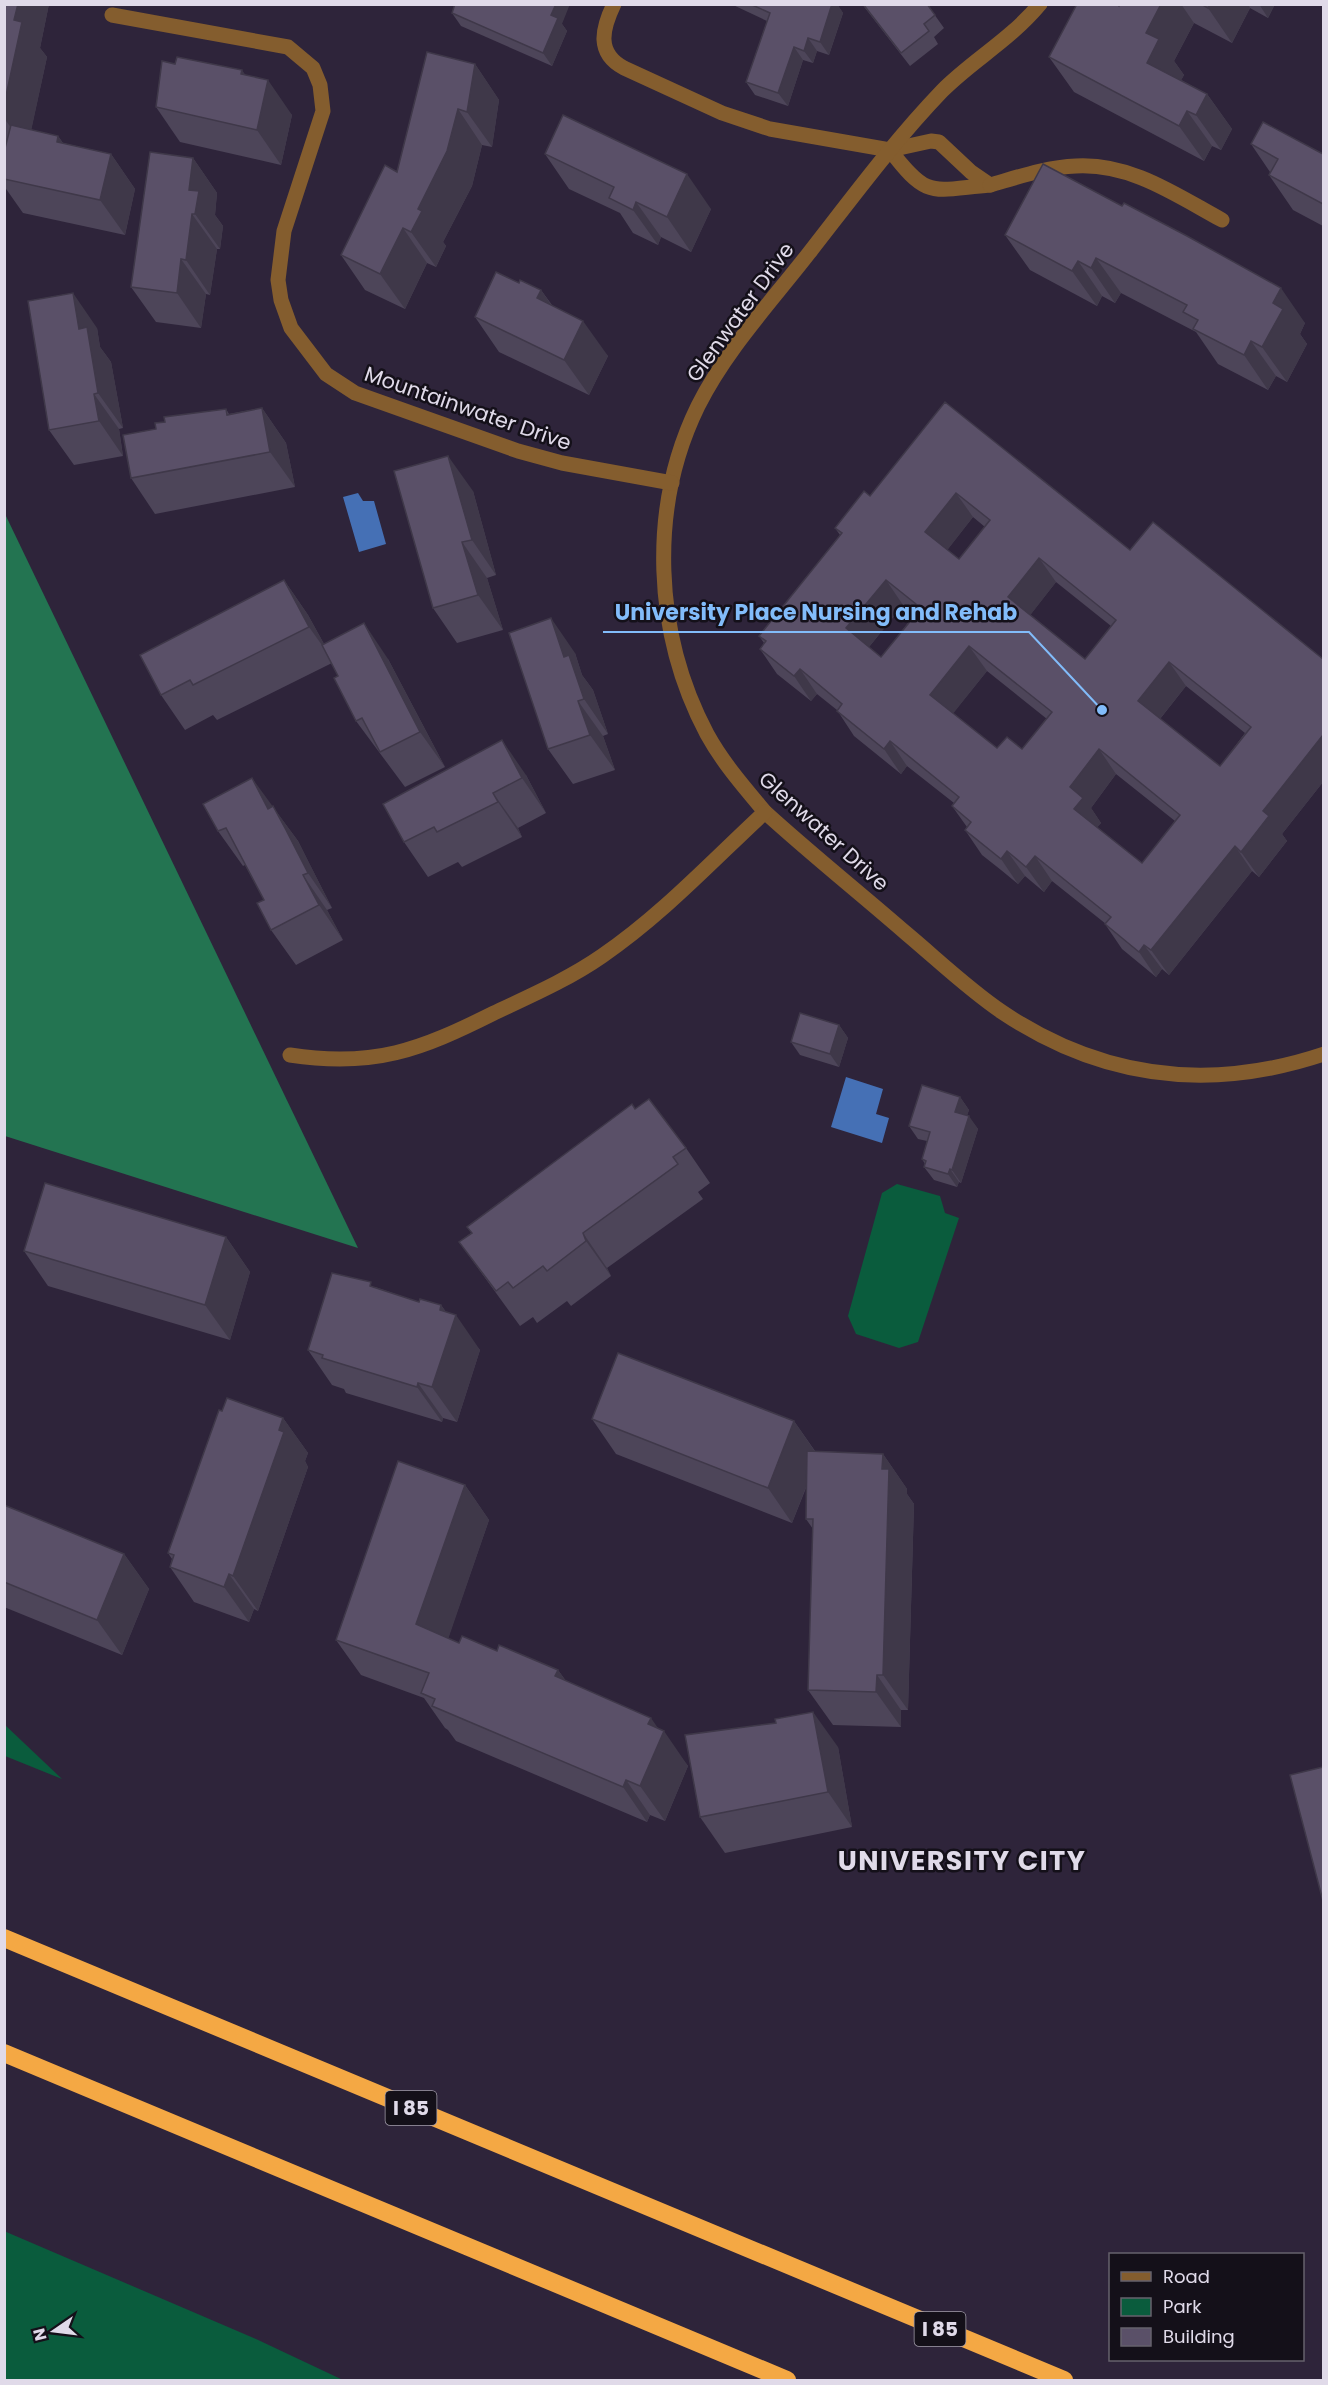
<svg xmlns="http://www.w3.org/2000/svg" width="1328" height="2385" viewBox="0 0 1328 2385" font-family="Poppins,sans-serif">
	<rect width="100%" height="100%" fill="#2e243a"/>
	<g fill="#0a5c3d">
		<path d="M897 1184 940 1196 945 1213 959 1218 918 1342 899 1348 856 1334 848 1316 882 1193Z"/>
		<path d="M4 1725H5L62 1779 5 1756Z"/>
		<path d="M4 2231 256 2339 343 2380H5Z"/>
	</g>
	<path fill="#237451" d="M5 514 358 1248 5 1136Z"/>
	<g fill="#4570b5">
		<path d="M358 493 363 501H374L386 544 359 552 343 497Z"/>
		<path d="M846 1077 883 1089 876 1114 889 1118 882 1143 831 1127Z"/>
	</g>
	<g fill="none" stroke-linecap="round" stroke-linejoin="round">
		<g stroke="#845d2e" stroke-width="15">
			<path d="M614 4C602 29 596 53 624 68L722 113 770 129 890 150 931 141 939 142 971 172 990 185C932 190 928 200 890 150"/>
			<path d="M1040 4C1009 41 974 59 942 91 894 141 852 198 809 253 771 302 726 350 698 406 648 508 654 634 707 734 723 763 744 787 765 812 811 854 860 893 907 934 938 960 968 989 1002 1012 1102 1079 1210 1092 1324 1054"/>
			<path d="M112 15 288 47 313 68 320 85 323 111 284 231 278 280 281 300 291 328 326 374 355 393 518 451 562 463 672 483"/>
			<path d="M990 185C1018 177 1047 167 1076 166 1131 163 1176 195 1222 220"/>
			<path d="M290 1055C374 1068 420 1050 494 1013 530 996 569 979 602 956 662 915 712 861 765 812"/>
		</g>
		<g stroke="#f4a844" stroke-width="18">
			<path d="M4 1938 1064 2380"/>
			<path d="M4 2053 787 2380"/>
		</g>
	</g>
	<g fill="#4d4559" fill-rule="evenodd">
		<path d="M4 4H49L40 48 47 57 31 130 58 136 63 143 111 154 135 189 125 235 23 213 4 186V152L6 145H4Z"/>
		<path d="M731 4H837L843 13 829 55 817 51 813 63 803 60 788 106 755 95 746 82 767 21Z"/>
		<path d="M862 4H932L929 7 944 28 934 37 938 44 910 66Z"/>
		<path d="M1120 4H1275L1268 18 1250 8 1232 43 1194 23 1174 61 1184 75 1181 80 1207 94 1232 129 1221 150 1212 146 1204 161 1074 92 1049 57Z"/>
		<path d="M452 13 562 24 567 31 552 66 461 26Z"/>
		<path d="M175 64 246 75 292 115 281 165 180 142 156 107Z"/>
		<path d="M475 64 499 100 492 147 482 145 472 186 443 242 446 246 436 267 427 263 405 309 365 290 341 255 397 172Z"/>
		<path d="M1251 144 1323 154V226L1293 210 1269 175 1270 172Z"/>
		<path d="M545 154 711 209 691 252 661 237 658 245 633 233 620 213 569 189Z"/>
		<path d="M193 158 217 193 215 215 223 226 220 249H217L210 295 206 294 201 328 156 322 131 287Z"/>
		<path d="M1122 206 1305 323 1300 334 1307 344 1287 382 1276 376 1268 390 1218 364 1196 332 1121 293 1115 303 1102 296 1097 306 1030 270 1005 235Z"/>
		<path d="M519 283 541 290 552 305 608 356 589 395 499 352 475 317Z"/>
		<path d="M97 328 100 347 111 362 123 428 119 429 123 456 74 465 49 430Z"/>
		<path d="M945 402 1130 550 1323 659V782L1282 834 1287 841 1259 877 1252 871 1169 975 1162 969 1156 977 1122 949 1105 924H1106L1052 881 1044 892 1025 876 1018 884 1001 870 982 855 965 830 967 827 952 806 954 803 907 766 901 774 854 736 837 710 817 694 811 701 777 674 760 649 764 643 759 636 840 535 835 528 870 496ZM973 517 985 527 959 559 947 550ZM1056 582 1111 626 1085 659 1030 615ZM903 605 915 614 881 657 869 647ZM987 671 1047 719 1022 749 997 748 953 713ZM1186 686 1245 733 1220 766 1160 719ZM1116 774 1175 821 1142 863 1097 827 1101 823 1091 808Z"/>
		<path d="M262 408 286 443 295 487 155 514 131 478 156 429 226 409 229 414Z"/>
		<path d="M473 491 496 575 487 578 503 630 457 643 433 608Z"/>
		<path d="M284 580 308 615 324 644 388 659 445 767 405 787 356 721 338 676 332 663 217 720 213 715 185 730 161 695Z"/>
		<path d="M575 653 582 675 593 690 608 734 603 736 615 770 573 784 548 749Z"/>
		<path d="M526 775 546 813 518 828 522 837 462 867 458 862 428 877 404 842Z"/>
		<path d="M272 806 298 841 310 865 332 908 327 910 343 940 296 965 271 930 264 900 245 865 243 866 218 831Z"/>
		<path d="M839 1025 848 1038 839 1067 800 1055 791 1042Z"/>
		<path d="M960 1097 969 1110 967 1115 978 1129 961 1183 959 1182 957 1187 934 1180 924 1167 925 1164 922 1159 927 1141 918 1139 909 1126Z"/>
		<path d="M635 1109 686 1148 710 1183 698 1192 703 1199 607 1268 611 1276 571 1306 567 1301 537 1323 533 1317 520 1326 459 1242Z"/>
		<path d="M226 1237 250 1272 230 1340 48 1286 24 1251Z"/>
		<path d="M375 1287 419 1302 441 1305 446 1312 480 1350 457 1422 443 1418 442 1422 346 1393 344 1389 332 1385 308 1350Z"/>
		<path d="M222 1411 283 1418 308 1453 305 1461 308 1467 258 1611 254 1609 249 1622 194 1602 170 1567 172 1559 168 1553Z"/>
		<path d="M592 1419 794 1421 815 1451 883 1454 907 1489V1494L914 1504 908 1710H901V1727L833 1725 808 1690 813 1529 806 1519V1488L792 1523 616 1454Z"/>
		<path d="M465 1485 489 1520 448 1638 459 1643 497 1651 558 1670 566 1681 658 1728 688 1766 665 1821 650 1815 647 1822 456 1741 448 1730 445 1728 424 1698 361 1675 336 1640Z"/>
		<path d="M4 1505 124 1554 149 1589 122 1655 4 1607Z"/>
		<path d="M838 1747 852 1827 725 1853 700 1817Z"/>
	</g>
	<g fill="#3f3849">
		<path d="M18 4H49L40 48 47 57 27 150 4 118V105L14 20Z"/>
		<path d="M556 4H570L562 24 567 31 552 66 543 53 551 15Z"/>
		<path d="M832 4H837L843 13 829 55 820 42Z"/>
		<path d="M1161 4H1181L1194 23 1174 61 1184 75 1172 98 1147 63 1146 33Z"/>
		<path d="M1209 4H1248L1250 8 1232 43 1208 8Z"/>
		<path d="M1259 4H1275L1268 18Z"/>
		<path d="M808 38 817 51 813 63 804 51Z"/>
		<path d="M794 47 803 60 788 106 778 93Z"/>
		<path d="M475 64 499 100 492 147 467 112Z"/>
		<path d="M242 70 263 100 268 80 292 115 281 165 257 130 241 74Z"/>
		<path d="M1207 94 1232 129 1221 150 1196 115Z"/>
		<path d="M458 109 482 145 472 186 443 242 446 246 436 267 411 232 418 209Z"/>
		<path d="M1187 111 1212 146 1204 161 1179 126Z"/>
		<path d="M58 136 82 171 57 142Z"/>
		<path d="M111 154 135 189 125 235 100 200Z"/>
		<path d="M193 158 217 193 215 215 223 226 220 249 195 214 189 190Z"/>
		<path d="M687 174 711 209 691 252 667 217Z"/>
		<path d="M636 202 661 237 658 245 633 210Z"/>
		<path d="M192 214 217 249 210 295 186 260Z"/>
		<path d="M403 228 427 263 405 309 380 274Z"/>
		<path d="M1096 258 1121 293 1115 303 1091 268Z"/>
		<path d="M181 259 206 294 201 328 177 293Z"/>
		<path d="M1078 261 1102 296 1097 306 1072 271Z"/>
		<path d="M1281 288 1305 323 1300 334 1307 344 1287 382 1262 347 1273 303Z"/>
		<path d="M541 290 565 325 537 298Z"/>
		<path d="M73 293 97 328 100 347 111 362 123 428 98 393 79 329Z"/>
		<path d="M583 321 608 356 589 395 564 360Z"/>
		<path d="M1251 341 1276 376 1268 390 1244 355Z"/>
		<path d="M94 394 119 429 123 456 99 421Z"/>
		<path d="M262 408 286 443 295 487 270 452Z"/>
		<path d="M448 456 473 491 496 575 472 540Z"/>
		<path d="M956 493 973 517 942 557 925 532Z"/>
		<path d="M462 542 487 578 503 630 478 595Z"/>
		<path d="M1039 558 1056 582 1025 622 1008 597Z"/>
		<path d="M284 580 308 615 334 662 309 627Z"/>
		<path d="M886 580 903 605 864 653 846 628Z"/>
		<path d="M551 618 575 653 582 675 593 690 608 734 584 699 564 657Z"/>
		<path d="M364 623 388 659 445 767 420 732Z"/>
		<path d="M969 646 987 671 948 720 930 695Z"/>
		<path d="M1169 662 1186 686 1155 725 1138 701Z"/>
		<path d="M800 669 817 694 811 701 794 676Z"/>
		<path d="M578 701 603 736 615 770 590 735Z"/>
		<path d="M1323 735V782L1282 834 1287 841 1259 877 1241 852 1263 811Z"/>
		<path d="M502 740 526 775 546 813 522 778Z"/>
		<path d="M890 741 907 766 901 774 884 749Z"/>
		<path d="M1099 749 1116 774 1091 808 1101 823 1092 834 1074 809 1070 787Z"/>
		<path d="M252 778 298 841 332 908 308 873 268 809Z"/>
		<path d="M493 793 518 828 522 837 498 802Z"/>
		<path d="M1235 846 1252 871 1169 975 1151 950Z"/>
		<path d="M1007 851 1025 876 1018 884 1001 859Z"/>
		<path d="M1035 856 1052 881 1044 892 1026 867Z"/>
		<path d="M303 875 327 910 343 940 319 905Z"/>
		<path d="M1144 945 1162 969 1156 977 1139 952Z"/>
		<path d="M839 1025 848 1038 839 1067 830 1054Z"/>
		<path d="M960 1097 969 1110 964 1125 955 1112Z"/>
		<path d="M969 1116 978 1129 961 1183 952 1170Z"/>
		<path d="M950 1169 959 1182 957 1187 948 1174Z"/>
		<path d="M583 1233 607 1268 611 1276 586 1241Z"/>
		<path d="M226 1237 250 1272 230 1340 205 1305Z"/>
		<path d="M441 1305 453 1322 456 1315 480 1350 457 1422 432 1387 440 1310Z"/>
		<path d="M418 1383 443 1418 442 1422 417 1387Z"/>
		<path d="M283 1418 308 1453 305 1461 308 1467 258 1611 233 1576Z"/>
		<path d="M794 1421 818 1456 792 1523 768 1488Z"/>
		<path d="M883 1454 907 1489V1494L914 1504 908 1710 883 1675Z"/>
		<path d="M465 1485 489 1520 441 1660 416 1624Z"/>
		<path d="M124 1554 149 1589 122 1655 97 1620Z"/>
		<path d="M229 1574 254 1609 249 1622 224 1587Z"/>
		<path d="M558 1670 583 1705 555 1676Z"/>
		<path d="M877 1675 901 1710V1727L876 1692Z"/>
		<path d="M813 1712 838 1747 852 1827 828 1792Z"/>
		<path d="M651 1718 662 1734 664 1731 688 1766 665 1821 640 1786 648 1724Z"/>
		<path d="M626 1780 650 1815 647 1822 623 1787Z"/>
	</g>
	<g fill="#5a5068" stroke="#3f3849" stroke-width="1.5" fill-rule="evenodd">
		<path d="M4 4H18L14 20 22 22 4 105Z"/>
		<path d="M455 4H556L551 15 558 18 543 53 452 13Z"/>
		<path d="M750 4H832L820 42 808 38 804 51 794 47 778 93 746 82 770 13Z"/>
		<path d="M863 4H927L935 15 924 24 929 31 901 53Z"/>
		<path d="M1077 4H1117L1119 6 1120 4H1161L1146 33 1159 39 1147 63 1207 94 1196 115 1187 111 1179 126 1049 57Z"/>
		<path d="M1201 4H1209L1208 8Z"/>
		<path d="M427 52 475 64 467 112 458 109 447 151 418 209 422 211 411 232 403 228 380 274 341 255 385 165 397 172Z"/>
		<path d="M177 57 242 70 241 74 268 80 257 130 156 107 162 61 175 64Z"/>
		<path d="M563 115 687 174 667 217 636 202 633 210 609 198 614 187 545 154Z"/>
		<path d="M1263 122 1323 154V204L1269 175 1278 159 1251 144Z"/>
		<path d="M11 125 58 136 57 142 111 154 100 200 4 179V152Z"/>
		<path d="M150 152 193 158 189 190 199 191 195 214H192L186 260 181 259 177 293 131 287Z"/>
		<path d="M1043 164 1122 206 1124 203 1187 236 1281 288 1273 303 1283 309 1262 347 1251 341 1244 355 1193 329 1198 320 1183 312 1187 305 1096 258 1091 268 1078 261 1072 271 1005 235Z"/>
		<path d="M496 272 519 283 520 280 541 290 537 298 583 321 564 360 475 317Z"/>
		<path d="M73 293 79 329 87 327 98 393 94 394 99 421 49 430 28 301Z"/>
		<path d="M945 402 1130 550 1153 522 1323 659V735L1263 811 1269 816 1241 852 1235 846 1151 950 1144 945 1139 952 1105 924 1111 917 1035 856 1026 867 1007 851 1001 859 965 830 971 822 952 806 959 797 890 741 884 749 837 711 842 704 800 669 794 676 760 649 766 641 759 636 842 533 835 528 864 491 870 496ZM956 493 990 520 959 559 925 532ZM1039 558 1116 620 1085 659 1008 597ZM886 580 921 608 881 657 846 628ZM969 646 1052 712 1022 749 1007 737 997 748 930 695ZM1169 662 1251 727 1220 766 1138 701ZM1099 749 1180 815 1142 863 1074 809 1083 798 1070 787Z"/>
		<path d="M262 408 270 452 131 478 123 435 156 429 155 423 165 422 164 417 226 409 227 415Z"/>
		<path d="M448 456 472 540 462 542 478 595 433 608 394 471Z"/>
		<path d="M284 580 309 627 193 685 190 680 161 695 140 655Z"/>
		<path d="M551 618 564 657 569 655 584 699 578 701 590 735 548 749 509 633Z"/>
		<path d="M364 623 420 732 380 752 362 718 356 721 334 678 338 676 322 645Z"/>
		<path d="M502 740 522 778 493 793 498 802 437 832 434 827 404 842 383 804Z"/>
		<path d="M252 778 268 809 273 806 286 830 308 873 303 875 319 905 271 930 257 903 264 900 226 828 218 831 203 804Z"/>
		<path d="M800 1013 839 1025 830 1054 791 1042Z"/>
		<path d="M922 1085 960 1097 955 1112 969 1116 952 1170 950 1169 948 1174 924 1167 926 1161 922 1159 930 1132 909 1126Z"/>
		<path d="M649 1099 686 1148 673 1157 678 1164 583 1233 586 1241 547 1271 543 1266 513 1288 508 1282 496 1291 459 1242 472 1233 467 1227 632 1104 635 1109Z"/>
		<path d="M45 1183 226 1237 205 1305 24 1251Z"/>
		<path d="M332 1273 371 1282 370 1286 419 1302 420 1299 441 1305 440 1310 456 1315 432 1387 418 1383 417 1387 322 1358 323 1355 308 1350Z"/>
		<path d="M618 1353 794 1421 768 1488 592 1419Z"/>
		<path d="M227 1398 283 1418 279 1430 284 1432 233 1576 229 1574 224 1587 170 1567 174 1555 168 1553 219 1410 222 1411Z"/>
		<path d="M807 1451 883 1454 882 1469H889L883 1675H877L876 1692 808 1690 813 1519H806Z"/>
		<path d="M398 1461 465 1485 416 1624 459 1643 462 1636 497 1651 499 1645 558 1670 555 1676 651 1718 648 1724 664 1731 640 1786 626 1780 623 1787 432 1706 435 1699 421 1693 429 1673 336 1640Z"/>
		<path d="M4 1505 124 1554 97 1620 4 1582Z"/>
		<path d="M813 1712 828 1792 700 1817 685 1735 776 1723 775 1719Z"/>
		<path d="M1323 1767V1901L1290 1775Z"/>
	</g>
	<g text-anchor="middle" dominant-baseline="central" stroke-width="5" stroke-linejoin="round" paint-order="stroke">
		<g fill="#141019" stroke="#a39dab" stroke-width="1.5">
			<rect x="385.5" y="2091" width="51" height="34" rx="4.5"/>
			<rect x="914.5" y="2312" width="51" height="34" rx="4.5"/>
		</g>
		<g font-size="20" font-weight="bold" fill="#e0dae9">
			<text x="411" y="2108">I 85</text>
			<text x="940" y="2329">I 85</text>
		</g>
		<g font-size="21" fill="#e0dae9" stroke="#141019">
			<text transform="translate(740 312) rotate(-54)">Glenwater Drive</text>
			<text transform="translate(468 408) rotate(19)">Mountainwater Drive</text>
			<text transform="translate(824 831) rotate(42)">Glenwater Drive</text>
		</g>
		<g font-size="27" font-weight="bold" letter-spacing="1.5" fill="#e0dae9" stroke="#141019">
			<text x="962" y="1860">UNIVERSITY CITY</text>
		</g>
	</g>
	<path fill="none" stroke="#82bcfa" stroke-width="2" d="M1102 710L1029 632H603"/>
	<circle fill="#82bcfa" stroke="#141019" stroke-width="2" cx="1102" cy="710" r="6"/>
	<g font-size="22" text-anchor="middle" font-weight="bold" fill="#82bcfa" stroke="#141019" stroke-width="5" stroke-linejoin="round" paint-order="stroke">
		<text x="816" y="620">University Place Nursing and Rehab</text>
	</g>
	<rect width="1328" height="2385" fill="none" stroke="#e0dae9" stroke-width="12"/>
	<rect x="1109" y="2253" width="195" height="108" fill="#141019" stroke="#66616c" stroke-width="1.5"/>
	<rect x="1121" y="2272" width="30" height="9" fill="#845d2e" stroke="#66616c" stroke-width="1.5"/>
	<text x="1163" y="2283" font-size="18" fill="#e0dae9">Road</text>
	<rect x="1121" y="2298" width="30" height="18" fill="#0a5c3d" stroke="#66616c" stroke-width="1.5"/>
	<text x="1163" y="2313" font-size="18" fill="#e0dae9">Park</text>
	<rect x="1121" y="2328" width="30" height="18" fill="#5a5068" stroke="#66616c" stroke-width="1.5"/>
	<text x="1163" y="2343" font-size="18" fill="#e0dae9">Building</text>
	<g transform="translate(54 2331) rotate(256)" stroke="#141019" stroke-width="4.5" paint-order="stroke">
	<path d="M0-4.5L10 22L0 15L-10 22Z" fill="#e0dae9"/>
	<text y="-9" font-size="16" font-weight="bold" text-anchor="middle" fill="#e0dae9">N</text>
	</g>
</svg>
